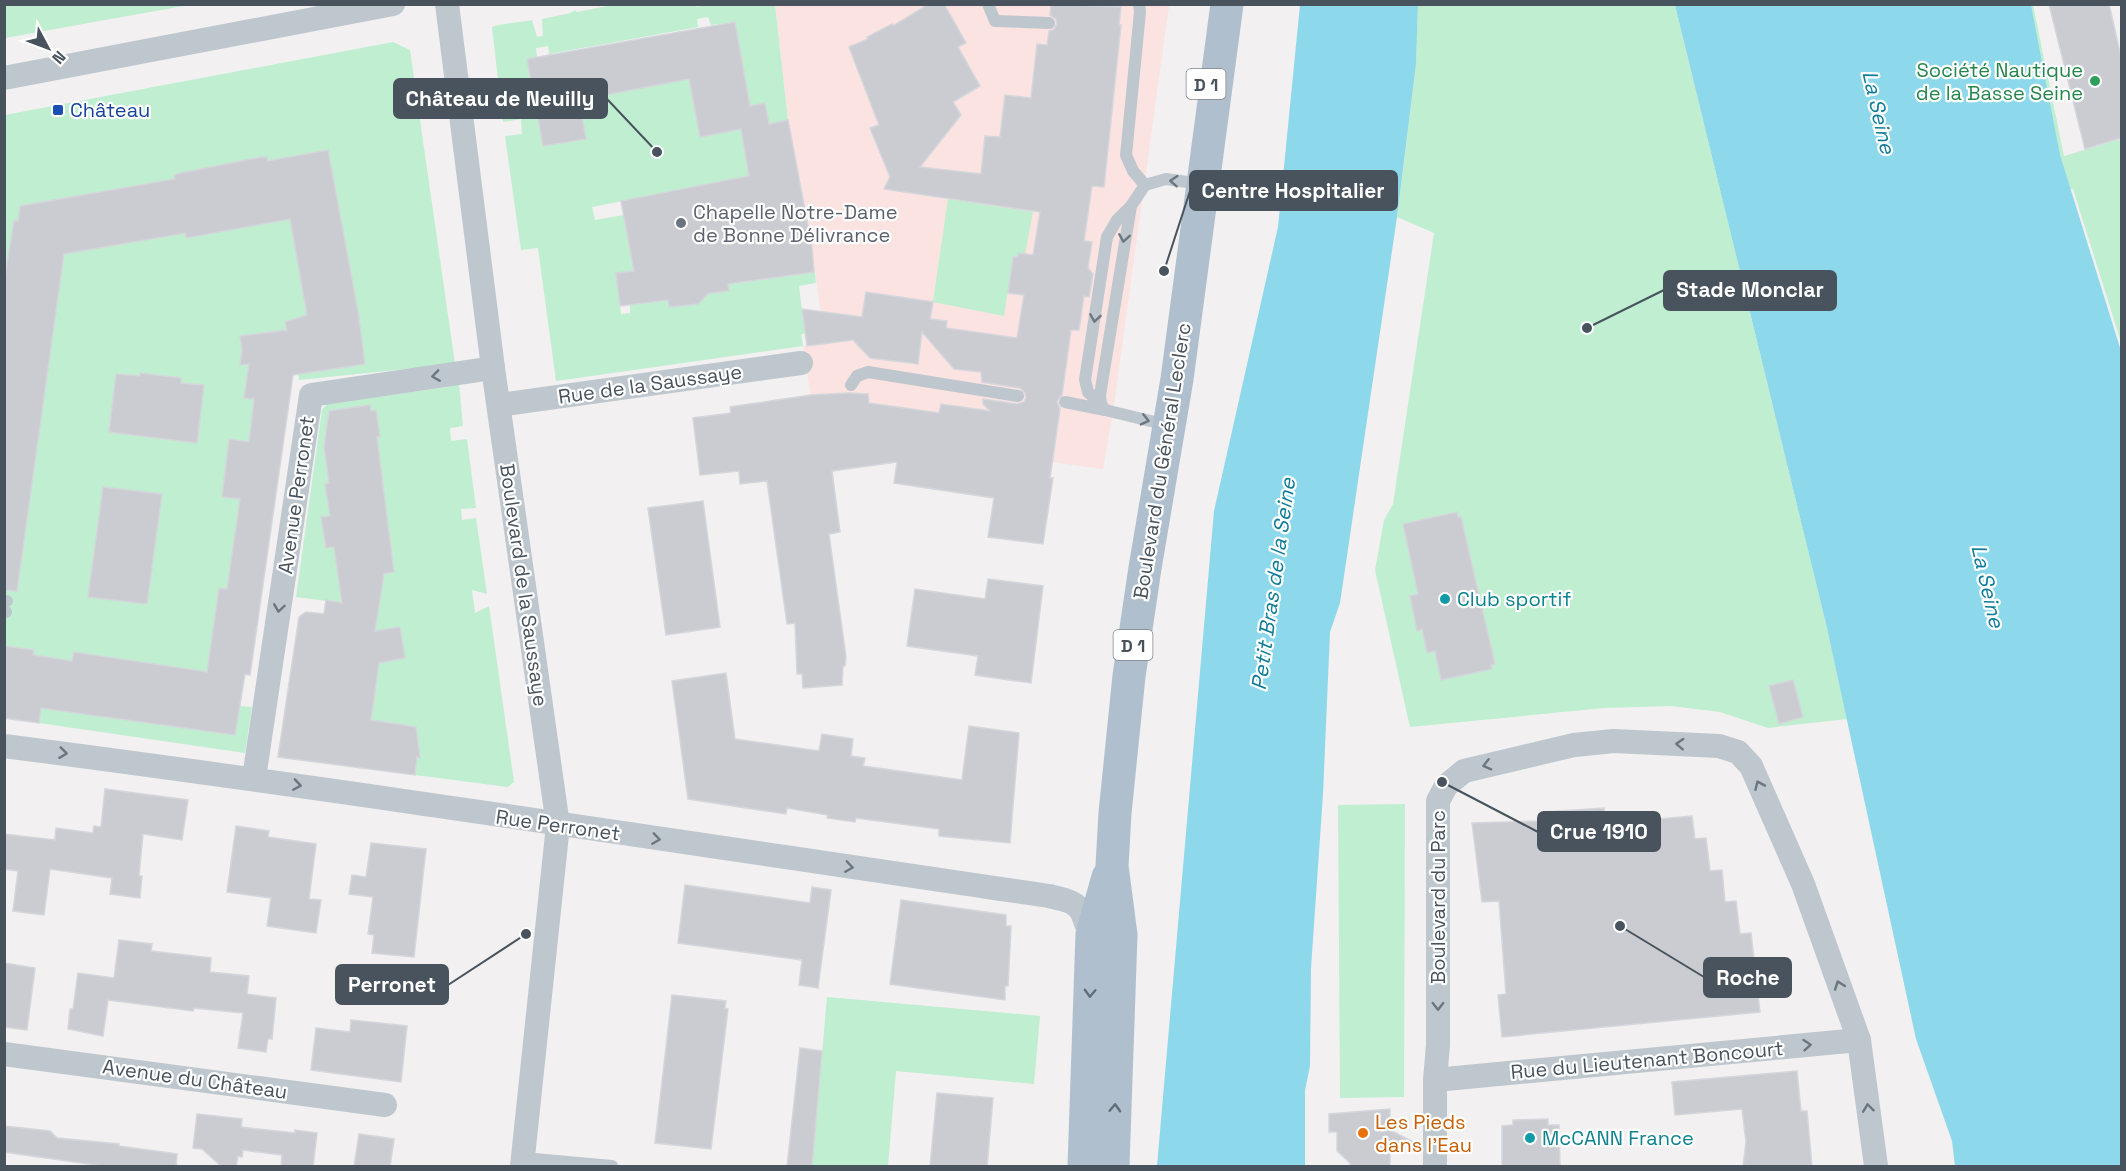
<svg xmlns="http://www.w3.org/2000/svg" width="2126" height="1171" viewBox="0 0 2126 1171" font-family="'Space Grotesk',sans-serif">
	<rect width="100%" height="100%" fill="#f2f0f0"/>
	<path fill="#fbe3e1" d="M775 5H1169L1113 412 1103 469 874 438 877 465 861 468 857 437 840 453 842 470 828 472 811 398 803 346 826 343 821 316 812 247 788 120Z"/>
	<g fill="#bfeed1">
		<path d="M5 4H189V5L5 38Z"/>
		<path d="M618 4H696L697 7 706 4 775 5 788 120 769 124 765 104 750 106 735 22 711 25 708 17 697 19 698 27 549 54 548 46 536 48 537 57 527 59 543 146 585 139 579 100 689 79 700 137 741 129 749 176 592 207 595 220 624 215 662 267 616 274 621 314 630 313V305L668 300 669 307 696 304 705 298 706 292 729 291 727 281 733 284 796 275 793 249 812 247 816 283 799 286 803 318 825 331 801 334 803 346 556 381 538 248 521 250 505 136 522 134 521 119 503 122 492 27C499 24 522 22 532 20L537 37 543 36 542 19 571 13 575 10 577 12Z"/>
		<path d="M1418 5H1675L1827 628 1847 719 1768 728 1720 712 1671 706 1604 708 1410 727 1375 570 1384 520 1393 504 1434 233 1397 217 1416 64Z"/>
		<path d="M2021 5H2033L2064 156 2121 139V342L2073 189 2059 191Z"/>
		<path d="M393 42 410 50 455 364 299 380 298 374 292 376 240 706 252 707 245 753 5 718V115Z"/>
		<path d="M948 199 1033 212 1025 254 1019 253 1018 257H1013L1004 316 933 302Z"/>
		<path d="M459 383 463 426 450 428 451 441 467 439 476 508 461 509 462 520 476 518 487 594 472 590 475 613 489 606 514 782 508 787 415 775 417 757 420 758 416 727 371 720 379 663 405 658 400 628 375 631 379 603 358 605 296 597 322 410 327 404 448 387Z"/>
		<path d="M1405 804 1404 1097 1340 1098 1338 805Z"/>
		<path d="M827 997 1040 1016 1034 1084 896 1071 888 1166H812Z"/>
	</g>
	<g fill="#8dd8ea">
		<path d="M1300 5H1418L1416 64 1397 217 1340 603 1330 632 1323 794 1311 968 1310 1066 1305 1090V1166H1157L1214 511 1278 227Z"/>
		<path d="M1675 5H2031L2060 155 2121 351V1166H1955L1952 1141 1916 1039 1827 628Z"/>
	</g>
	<g fill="#caccd2" stroke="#d4d6db" stroke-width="1.5">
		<path d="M929 4H944L966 43 958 47 980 86 953 102 961 115 920 167 981 174 985 136 1000 137 1005 95 1031 98 1037 44 1047 45 1049 31 1053 30 1057 24 1056 19 1050 15 1051 4 1121 7 1119 25H1121L1104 187 1092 186 1084 241 1092 242 1088 268 1093 274 1089 297 1084 296 1079 330H1071L1062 395 1057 401 1060 409 1050 478H1053L1043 544 988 537 994 498 894 483 897 462 832 471 840 532 829 534 846 657 845 666H843L842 685 803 688 802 674H797L795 623 787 624 767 481 740 484 739 471 700 475 693 418 731 413 730 407 811 395 848 393 868 394 869 403 939 413 941 404 990 411 983 404V399L1017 404 1024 402 1026 398 1025 393 1020 388 982 382 981 372 954 369 922 332 918 364 870 358 853 340 807 346 802 309 862 317 866 292 933 302 930 319 947 321 946 328 1017 338 1024 295 1008 293 1013 257H1018V253L1033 255 1040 212 884 189 890 177 870 128 879 125 849 47 868 39 867 37 892 24 893 26Z"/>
		<path d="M2049 4H2109L2121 57V138L2085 149Z"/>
		<path d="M735 22 750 106 765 103 769 124 788 120 812 247 814 272 728 284 729 291 709 293 698 304 669 307 668 300 620 306 616 273 634 271 621 201 749 176 741 129 700 137 689 79 579 100 586 139 543 146 527 59Z"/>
		<path d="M328 150 358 311 365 364 293 375 250 675 245 674 235 735 41 708 39 723 4 718V646L34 650 33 655 72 661 74 652 207 672 219 588 227 589 240 499 222 497 229 439 249 442 254 399 244 398 249 364 240 365 242 350 240 336 287 330 285 322 307 315 290 219 186 238 185 233 64 254 17 591 4 590V284L14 220 18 221 20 206 175 179 174 175 181 173 261 157H267L268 161Z"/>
		<path d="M140 373 181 378V383L204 385 197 443 109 432 116 374 140 376Z"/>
		<path d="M370 405 371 411 376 410 380 437H377L394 572 384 574 375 631 400 627 405 658 379 663 371 720 416 727 420 758 417 757 415 775 278 757 299 617 306 612 324 614 326 600 342 603 334 547 326 548 321 517 330 516 325 484 329 483 324 446 329 411Z"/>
		<path d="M103 487 162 494 147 604 88 597Z"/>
		<path d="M703 501 720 627 666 635 648 508Z"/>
		<path d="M1457 512 1458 517H1461L1495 664 1491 665 1492 669 1441 680 1435 651 1427 653 1422 629 1417 631 1410 596 1418 594 1403 524Z"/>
		<path d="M988 579 1043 586 1031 683 975 675 978 656 907 646 915 589 985 599Z"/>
		<path d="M726 673 735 739 819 751 822 734 853 739 851 756 865 758 863 766 962 780 969 726 1019 733 1010 843 939 836V829L856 818 855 822 827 818 828 815 787 808 786 814 688 799 672 681Z"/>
		<path d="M1793 680 1803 717 1779 724 1769 686Z"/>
		<path d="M105 789 188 800 182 840 143 834 139 876H142L140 898 110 894 112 878 50 869 44 915 13 911 18 871 4 869V834L55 840 56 828 93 833 94 826 101 827Z"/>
		<path d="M1604 808 1605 824 1692 816 1695 839 1706 838 1710 871 1722 870 1725 902 1736 901 1740 934 1751 933 1760 1012 1502 1037 1498 995 1506 994 1499 901 1482 902 1472 823 1545 821V812Z"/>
		<path d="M236 826 269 831 268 837 316 844 309 899 321 900 316 933 267 926 271 898 227 892Z"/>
		<path d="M371 843 426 849 414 957 372 953 374 935 368 934 373 897 349 894 352 875 366 877Z"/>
		<path d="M685 885 810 903 812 887 831 890 818 988 799 985 802 960 678 943Z"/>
		<path d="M901 900 1006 915V926H1011L1008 986H1005V1000L890 984Z"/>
		<path d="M119 940 152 944 151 951 211 958 210 972 249 976 247 994 276 998 272 1039H268L266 1052 238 1048 243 1013 194 1008 193 1011 108 1000 103 1036 68 1029 70 1009H73L78 973 114 978Z"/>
		<path d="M4 963 35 968 27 1030 4 1027Z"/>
		<path d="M672 995 726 1001 725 1008 728 1009 711 1149 655 1143Z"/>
		<path d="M351 1020 407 1026 401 1082 311 1070 316 1028 350 1032Z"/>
		<path d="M800 1048 822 1051 812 1167H787Z"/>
		<path d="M1797 1071 1801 1111H1807L1812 1167H1743L1746 1142 1742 1109 1675 1115 1672 1082Z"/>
		<path d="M937 1093 993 1098 987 1167H930Z"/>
		<path d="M1390 1109V1130L1413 1142 1390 1152V1167H1350V1163L1337 1151V1132H1329V1114Z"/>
		<path d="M197 1114 242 1119 241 1127 295 1133V1130L317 1133 313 1167H281L282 1155 243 1150 242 1157 238 1156 236 1167H222L202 1149 193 1148Z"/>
		<path d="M1548 1119V1125H1559L1560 1167H1502V1126L1513 1125V1120Z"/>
		<path d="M4 1126 50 1131 57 1138 119 1144V1146L177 1154 176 1167H110L4 1152Z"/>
		<path d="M359 1134 394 1139 390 1167H354Z"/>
	</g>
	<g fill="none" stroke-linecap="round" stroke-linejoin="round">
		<g stroke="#bec7ce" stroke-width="12">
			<path d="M988 4 995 21 1049 23"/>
			<path d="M1139 4 1140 12 1126 155 1133 171 1145 185"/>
			<path d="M851 385 857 376 868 372 1018 396"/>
			<path d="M1065 402 1105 410"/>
			<path d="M1101 404 1088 392 1085 380 1107 237 1117 220 1130 207"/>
			<path d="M1167 425 1105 410 1101 404 1100 395 1131 206 1145 185 1166 179 1202 184"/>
			<path d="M4 601H7"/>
			<path d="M4 612H6"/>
			<path d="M523 1158 612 1166"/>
		</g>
		<g stroke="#bec7ce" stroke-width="24">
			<path d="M447 4 493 368 558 825 522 1166"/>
			<path d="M4 78 393 4"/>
			<path d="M499 405 801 363"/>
			<path d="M4 746C353 791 701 845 1049 896 1062 899 1078 901 1083 915 1086 923 1087 928 1092 934"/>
			<path d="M254 778 311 395 493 368"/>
			<path d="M4 1054 385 1105"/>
			<path d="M1435 1080 1859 1040"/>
			<path d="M1435 1166V1080L1438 1045V801L1446 786 1464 771 1574 745 1614 741 1719 746 1738 752 1751 766 1803 884 1859 1040 1876 1166"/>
		</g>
		<g stroke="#b0bfce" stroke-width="33">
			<path d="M1084 1166 1092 934 1108 877"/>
			<path d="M1113 1166 1121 935 1112 866 1115 813 1129 676 1145 568 1177 379 1227 4"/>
		</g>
	</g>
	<defs><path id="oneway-chevron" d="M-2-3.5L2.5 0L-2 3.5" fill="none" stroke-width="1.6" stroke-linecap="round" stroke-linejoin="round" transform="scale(1.5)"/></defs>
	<g stroke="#6b767f">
		<use href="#oneway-chevron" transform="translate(1174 181) rotate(-176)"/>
		<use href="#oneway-chevron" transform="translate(1124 238) rotate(99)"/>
		<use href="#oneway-chevron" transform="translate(1095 318) rotate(99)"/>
		<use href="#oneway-chevron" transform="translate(436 376) rotate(172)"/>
		<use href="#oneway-chevron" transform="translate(1145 420) rotate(13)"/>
		<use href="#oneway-chevron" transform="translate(279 608) rotate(98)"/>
		<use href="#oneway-chevron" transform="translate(1680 744) rotate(-177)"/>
		<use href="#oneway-chevron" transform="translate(63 753) rotate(7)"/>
		<use href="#oneway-chevron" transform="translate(1487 765) rotate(166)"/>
		<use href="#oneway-chevron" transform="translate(297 785) rotate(9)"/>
		<use href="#oneway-chevron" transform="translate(1759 785) rotate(-114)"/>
		<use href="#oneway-chevron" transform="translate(656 839) rotate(8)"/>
		<use href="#oneway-chevron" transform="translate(849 867) rotate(8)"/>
		<use href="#oneway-chevron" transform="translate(1839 985) rotate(-110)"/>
		<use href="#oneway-chevron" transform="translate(1438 1006) rotate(90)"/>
		<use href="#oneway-chevron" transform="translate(1807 1045) rotate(-5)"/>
		<use href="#oneway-chevron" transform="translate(1868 1108) rotate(-97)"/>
	</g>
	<g stroke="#626e79">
		<use href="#oneway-chevron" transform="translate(1090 993) rotate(92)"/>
		<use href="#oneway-chevron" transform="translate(1115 1108) rotate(-88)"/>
	</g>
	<circle fill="#2e9e5b" stroke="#fff" stroke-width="2" cx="2095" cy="81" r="6"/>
	<rect fill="#1a4fb4" stroke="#fff" stroke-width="2" x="52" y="104" width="12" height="12" rx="3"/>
	<circle fill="#6b7280" stroke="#fff" stroke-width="2" cx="681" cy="223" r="6"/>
	<g fill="#0f9aa8" stroke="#fff" stroke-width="2">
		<circle cx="1445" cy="599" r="6"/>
		<circle cx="1530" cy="1138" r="6"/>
	</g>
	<circle fill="#e8710a" stroke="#fff" stroke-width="2" cx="1363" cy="1133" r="6"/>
	<g text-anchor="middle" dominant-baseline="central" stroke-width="4.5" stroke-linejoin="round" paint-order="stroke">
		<g fill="#fff" stroke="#7f878e" stroke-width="1.5">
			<rect x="1186.5" y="69" width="39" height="30" rx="4.5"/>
			<rect x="1113.5" y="630" width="39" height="30" rx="4.5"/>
		</g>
		<g font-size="18" font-weight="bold" fill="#48535d">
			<text x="1206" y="84">D 1</text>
			<text x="1133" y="645">D 1</text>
		</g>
		<g font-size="20" fill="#27864d" stroke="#fff" text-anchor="end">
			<text x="2083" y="70">Société Nautique<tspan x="2083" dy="23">de la Basse Seine</tspan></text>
		</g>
		<g font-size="20" fill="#164399" stroke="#fff" text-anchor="start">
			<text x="70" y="110">Château</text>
		</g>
		<g font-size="20" fill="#5b616d" stroke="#fff" text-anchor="start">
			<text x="693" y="212">Chapelle Notre-Dame<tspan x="693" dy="23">de Bonne Délivrance</tspan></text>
		</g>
		<g font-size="20" fill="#48535d" stroke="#fff">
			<text transform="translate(650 384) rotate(-8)">Rue de la Saussaye</text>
			<text transform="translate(1162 461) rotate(-81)">Boulevard du Général Leclerc</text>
			<text transform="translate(296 495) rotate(-82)">Avenue Perronet</text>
			<text transform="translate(524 585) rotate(82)">Boulevard de la Saussaye</text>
			<text transform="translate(558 825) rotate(8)">Rue Perronet</text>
			<text transform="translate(1438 897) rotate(-90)">Boulevard du Parc</text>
			<text transform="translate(1647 1060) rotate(-5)">Rue du Lieutenant Boncourt</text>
			<text transform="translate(195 1079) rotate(8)">Avenue du Château</text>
		</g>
		<g font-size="20" fill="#0d838f" stroke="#fff" text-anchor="start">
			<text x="1457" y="599">Club sportif</text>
			<text x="1542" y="1138">McCANN France</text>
		</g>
		<g font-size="20" fill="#c56008" stroke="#fff" text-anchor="start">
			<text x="1375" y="1122">Les Pieds<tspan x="1375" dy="23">dans l'Eau</tspan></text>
		</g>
		<g font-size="21" font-style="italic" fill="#0f7d99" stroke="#fff">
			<text transform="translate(1879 112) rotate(77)">La Seine</text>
			<text transform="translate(1273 584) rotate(-82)">Petit Bras de la Seine</text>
			<text transform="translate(1988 586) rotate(77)">La Seine</text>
		</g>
	</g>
	<path fill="none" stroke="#48535d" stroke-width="2" d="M657 152L607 99M1164 271L1190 191M1587 328L1664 290M1442 782L1538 832M1620 926L1704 977M526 934L448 985"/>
	<g fill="#48535d" stroke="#fff" stroke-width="2">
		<circle cx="657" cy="152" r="6"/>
		<circle cx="1164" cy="271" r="6"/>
		<circle cx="1587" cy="328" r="6"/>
		<circle cx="1442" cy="782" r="6"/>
		<circle cx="1620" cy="926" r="6"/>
		<circle cx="526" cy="934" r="6"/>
	</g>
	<g fill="#48535d" stroke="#48535d" stroke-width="2">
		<rect x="394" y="79" width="213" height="39" rx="6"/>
		<rect x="1190" y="171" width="207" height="39" rx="6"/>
		<rect x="1664" y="271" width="172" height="39" rx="6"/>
		<rect x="1538" y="812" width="122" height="39" rx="6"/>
		<rect x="1704" y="958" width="87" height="39" rx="6"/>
		<rect x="336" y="965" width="112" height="39" rx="6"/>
	</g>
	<g font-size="21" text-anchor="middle" font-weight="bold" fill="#fff">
		<text x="500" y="106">Château de Neuilly</text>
		<text x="1293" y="198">Centre Hospitalier</text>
		<text x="1750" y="297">Stade Monclar</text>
		<text x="1599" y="839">Crue 1910</text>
		<text x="1748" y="985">Roche</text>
		<text x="392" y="992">Perronet</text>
	</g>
	<rect width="2126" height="1171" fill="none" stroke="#48535d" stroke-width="12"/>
	<g transform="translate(48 48) rotate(131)" stroke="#ffffff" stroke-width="4.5" paint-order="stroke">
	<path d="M0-4.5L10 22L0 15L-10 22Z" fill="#48535d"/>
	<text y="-9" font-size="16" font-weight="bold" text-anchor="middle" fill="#48535d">N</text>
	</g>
</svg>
